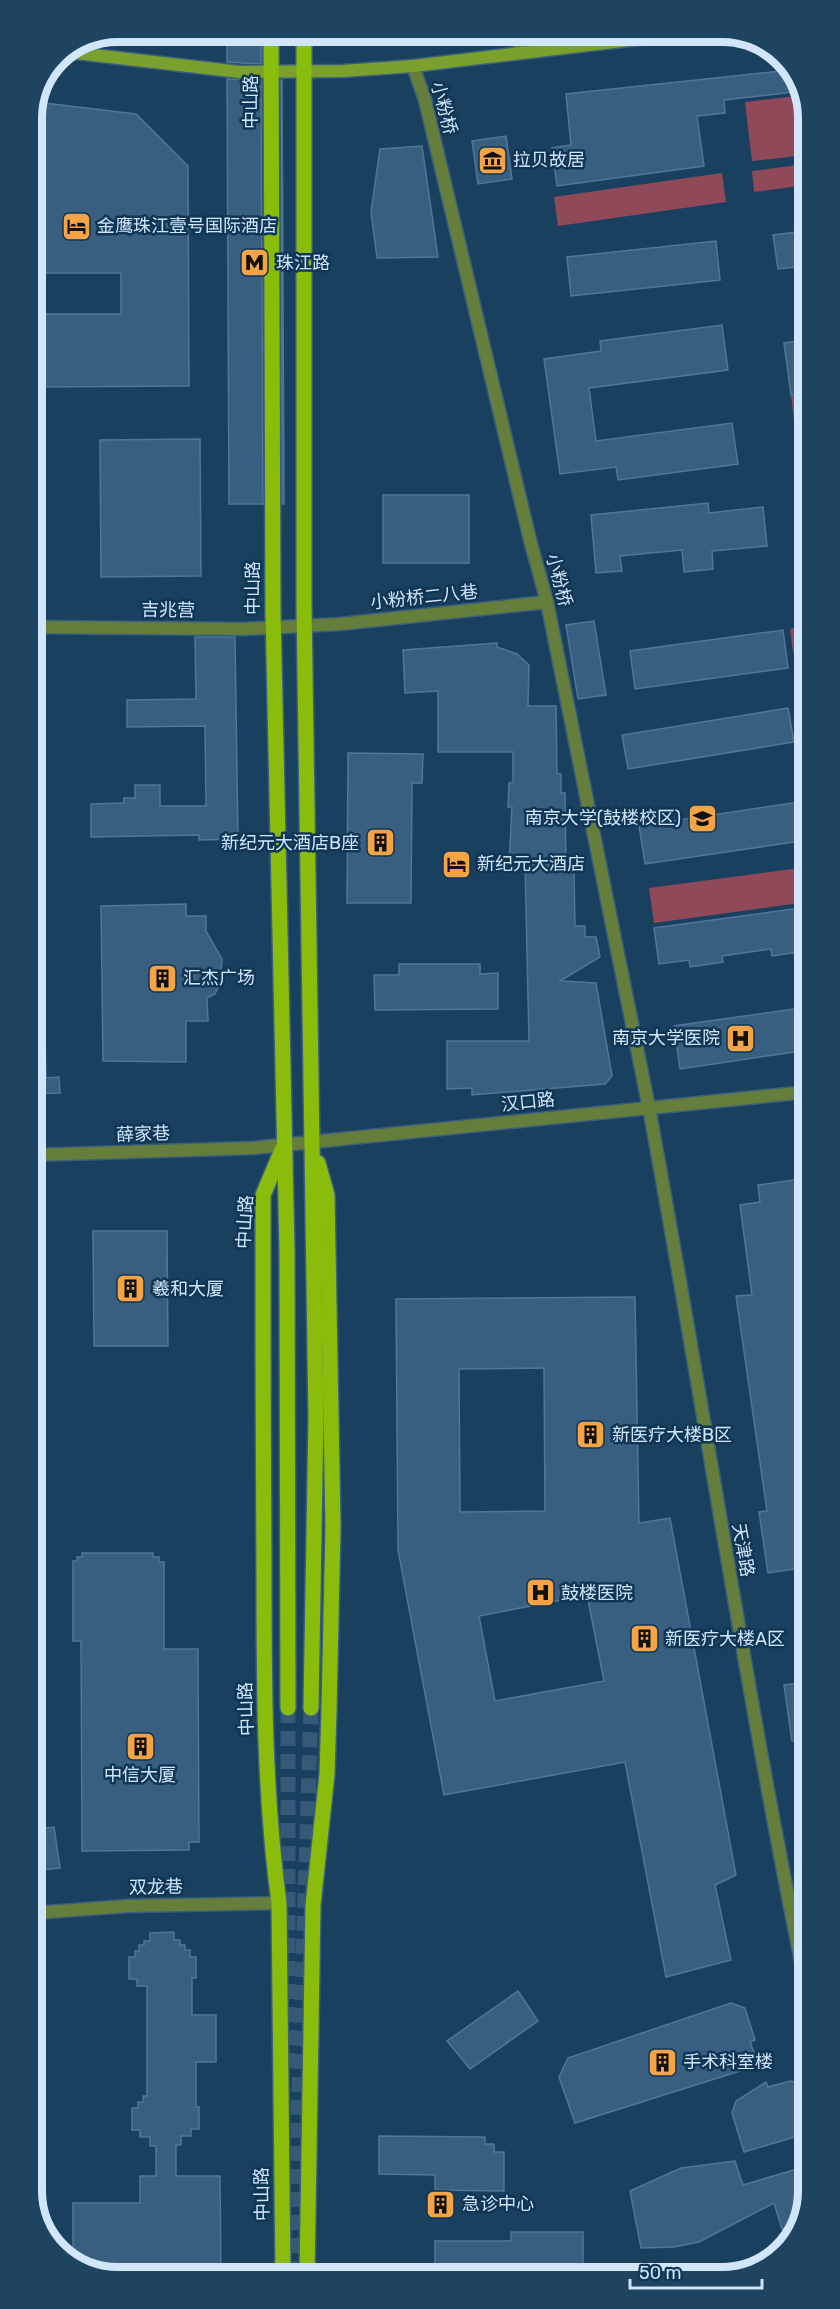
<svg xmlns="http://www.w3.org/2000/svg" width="840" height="2309" viewBox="0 0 840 2309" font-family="Rubik,'Noto Sans SC',sans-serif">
	<rect width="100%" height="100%" fill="#1a4060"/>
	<g fill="#904959">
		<path d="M805 95 806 155 752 161 745 102Z"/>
		<path d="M806 164V185L754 192 752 171Z"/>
		<path d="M722 173 726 202 558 226 554 197Z"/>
		<path d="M806 393V445L797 446 791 395Z"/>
		<path d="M806 626V650L793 652 790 629Z"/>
		<path d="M807 867V902L654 923 649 888Z"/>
	</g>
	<g fill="#395f80" stroke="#50779a" stroke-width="1.5" fill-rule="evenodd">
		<path d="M227 32H261V64L227 62Z"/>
		<path d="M790 70 803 91 724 100 725 113 697 116 704 166 557 186 552 148 571 145 566 94Z"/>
		<path d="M227 79 261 80 263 504H229Z"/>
		<path d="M281 80H282L284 504H282Z"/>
		<path d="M36 102 136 114 188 166 189 386 32 387V314H121V273H32V112Z"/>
		<path d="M506 136 512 179 478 184 472 141Z"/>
		<path d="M422 146 438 257 377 258 371 212 380 149Z"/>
		<path d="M806 231V266L778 269 773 235Z"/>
		<path d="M716 241 720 280 571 296 567 257Z"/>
		<path d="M722 325 728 370 589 388 596 441 732 423 738 464 618 480 616 467 560 474 544 359 601 351 600 341Z"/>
		<path d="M806 340V393L791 395 784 343Z"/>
		<path d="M200 439 201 576 101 577 100 440Z"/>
		<rect x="383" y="495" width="86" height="68"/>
		<path d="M708 503 709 513 763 507 767 546 712 551 713 569 684 572 682 550 620 556 622 571 596 573 591 515Z"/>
		<path d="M594 621 606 695 578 699 566 625Z"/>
		<path d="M783 630 788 668 635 689 630 651Z"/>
		<path d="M195 637H235L238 839 199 840V835L91 837V804L124 803V798H135V785H160V806H206L205 726 127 727V700L196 699Z"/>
		<path d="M497 643V647L517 654 529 665 528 706H556L557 773 561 774V793H565L566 870H574L575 926H585V937H596L600 957 560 981 596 983 612 1076 605 1084 472 1095V1088L447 1089V1041H529L525 865H509L512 807H508L509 783 513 782V752H438V691L405 693 403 650Z"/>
		<path d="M788 708 794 742 628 769 622 735Z"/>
		<path d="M348 753 423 754 422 783H412L411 903H347Z"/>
		<path d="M806 801 807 840 645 864 639 826Z"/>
		<path d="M186 904V916H206V931L222 959 220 984 215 994 207 998 208 1021H186V1062L103 1061 101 906Z"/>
		<path d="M807 907V945L798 946V952L772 956 771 949 722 956 723 962 690 967 689 960 659 964 654 928Z"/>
		<path d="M399 964H480V974L498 973V1009L375 1010 374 975H399Z"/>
		<path d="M807 1007V1050L680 1069 674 1026Z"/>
		<path d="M33 1042H45L46 1078 59 1077 60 1093 33 1094Z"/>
		<path d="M807 1178V1388L796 1389 803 1442 807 1441 808 1567 768 1573 759 1512 767 1511 736 1296 752 1295 740 1205 760 1202 758 1185Z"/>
		<path d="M93 1231H167L168 1346H94Z"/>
		<path d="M635 1297 639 1523 670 1518 736 1875 715 1885 731 1960 666 1977 625 1762 444 1795 398 1550 396 1299ZM544 1368 545 1511 460 1512 459 1369ZM587 1595 604 1681 495 1701 479 1616Z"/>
		<path d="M82 1553H153V1557H159V1562H164V1649H198L199 1842H189V1850L82 1851 81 1641H73V1561H77V1557H82Z"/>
		<path d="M808 1682V1739L792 1741 784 1685Z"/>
		<path d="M54 1827 60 1868 34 1871V1830Z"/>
		<path d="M174 1932V1940H180V1945H185V1950H190V1957H196V1978H192V2015H216V2062H196V2107H199V2129H191V2136H181V2145H176V2176H220L221 2277H112L73 2263V2203H140V2176H156V2146H150V2137H140V2130H132V2108H138V2102H143V2096H147V1986H137V1979H129V1957H135V1951H139V1945H144V1941H150V1933Z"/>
		<path d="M518 1991 538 2021 470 2069 447 2041Z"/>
		<path d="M731 2003 745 2008 755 2040 750 2042 759 2065 575 2123 559 2077 568 2058Z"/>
		<path d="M790 2081 801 2083 808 2089V2133L744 2152 732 2113 736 2101 766 2082 768 2087Z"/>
		<path d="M379 2136 485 2137V2144H494V2152H504V2191L435 2190V2175L379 2174Z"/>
		<path d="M735 2161 743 2185 804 2167 808 2192 797 2225 782 2229 774 2203 699 2242 674 2247 641 2248 630 2191 681 2168Z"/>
		<path d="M511 2232H583V2275L435 2276V2241H511Z"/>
	</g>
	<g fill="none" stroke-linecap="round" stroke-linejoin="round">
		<g stroke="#355977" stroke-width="15" stroke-dasharray="15 8" stroke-linecap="butt">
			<path d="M288 1708V2074"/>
			<path d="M299 2276 298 2117 311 1708"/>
		</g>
		<defs>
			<g id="minor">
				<path d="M518 32 520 53"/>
				<path d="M413 66 425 100 530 540 547 602 649 1108"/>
				<path d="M32 627 243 629 340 624 547 602"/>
				<path d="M34 1913 127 1906 279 1903"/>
			</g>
			<g id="tertiary">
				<path d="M649 1108C704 1404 747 1702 808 1996"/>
				<path d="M33 1155 253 1148 807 1092"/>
			</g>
			<path id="secondary" d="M67 52 240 72 343 71 413 66 697 32"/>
			<g id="primary">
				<path d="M271 32 273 612 287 1251 288 1708"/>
				<path d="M304 32V605L316 1418 311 1708"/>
				<path d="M282 1150 263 1195C263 1321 263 1446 264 1572 264 1683 264 1793 279 1903L283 2277"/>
				<path d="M307 2276 313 1905 327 1774 329 1710 333 1527 327 1195 318 1163"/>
			</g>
		</defs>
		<use href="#minor" stroke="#3b5e7c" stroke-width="15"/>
		<use href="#tertiary" stroke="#3b5e7c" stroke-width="15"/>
		<use href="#secondary" stroke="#3b5e7c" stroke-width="15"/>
		<use href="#primary" stroke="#3b5e7c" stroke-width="18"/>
		<use href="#minor" stroke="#657e3b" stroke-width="12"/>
		<use href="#tertiary" stroke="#657e3b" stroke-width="12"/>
		<use href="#secondary" stroke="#7aa12d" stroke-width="12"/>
		<use href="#primary" stroke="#8abc0b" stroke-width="15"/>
	</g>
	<defs>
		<symbol id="museum-square" viewBox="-11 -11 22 22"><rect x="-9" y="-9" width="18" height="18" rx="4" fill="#f4a345" stroke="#0f3655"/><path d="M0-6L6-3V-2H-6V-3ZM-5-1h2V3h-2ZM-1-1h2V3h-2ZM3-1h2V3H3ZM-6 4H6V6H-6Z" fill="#111"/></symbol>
		<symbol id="hotel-square" viewBox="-11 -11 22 22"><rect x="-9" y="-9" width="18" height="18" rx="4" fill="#f4a345" stroke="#0f3655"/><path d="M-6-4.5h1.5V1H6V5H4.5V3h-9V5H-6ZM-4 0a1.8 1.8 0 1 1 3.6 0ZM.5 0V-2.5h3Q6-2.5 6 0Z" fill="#111"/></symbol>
		<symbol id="metro-square" viewBox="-11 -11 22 22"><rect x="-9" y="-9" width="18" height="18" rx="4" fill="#f4a345" stroke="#0f3655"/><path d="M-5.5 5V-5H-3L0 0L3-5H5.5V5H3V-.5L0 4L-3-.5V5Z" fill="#111"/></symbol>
		<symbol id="university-square" viewBox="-11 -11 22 22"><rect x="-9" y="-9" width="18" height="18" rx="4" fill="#f4a345" stroke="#0f3655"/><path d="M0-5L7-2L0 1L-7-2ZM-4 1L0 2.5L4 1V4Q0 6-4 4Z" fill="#111"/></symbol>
		<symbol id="building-square" viewBox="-11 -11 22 22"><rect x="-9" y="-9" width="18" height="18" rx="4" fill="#f4a345" stroke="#0f3655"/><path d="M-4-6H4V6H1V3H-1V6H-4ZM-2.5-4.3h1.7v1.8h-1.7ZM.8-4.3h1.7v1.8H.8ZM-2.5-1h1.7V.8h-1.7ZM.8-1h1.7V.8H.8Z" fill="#111"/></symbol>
		<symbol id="hospital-square" viewBox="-11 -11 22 22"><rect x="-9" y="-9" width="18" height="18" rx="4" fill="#f4a345" stroke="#0f3655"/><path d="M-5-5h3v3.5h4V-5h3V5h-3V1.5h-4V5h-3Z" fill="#111"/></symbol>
	</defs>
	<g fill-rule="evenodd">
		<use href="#museum-square" x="476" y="144" width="33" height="33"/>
		<use href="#hotel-square" x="60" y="210" width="33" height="33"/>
		<use href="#metro-square" x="238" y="246" width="33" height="33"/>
		<use href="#university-square" x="686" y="802" width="33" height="33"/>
		<use href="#building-square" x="364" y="826" width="33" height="33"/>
		<use href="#hotel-square" x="440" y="848" width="33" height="33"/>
		<use href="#building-square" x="146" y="962" width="33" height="33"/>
		<use href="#hospital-square" x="724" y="1022" width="33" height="33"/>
		<use href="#building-square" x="114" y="1272" width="33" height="33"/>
		<use href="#building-square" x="574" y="1418" width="33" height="33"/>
		<use href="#hospital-square" x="524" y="1576" width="33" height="33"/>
		<use href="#building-square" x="628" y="1622" width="33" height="33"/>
		<use href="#building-square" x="124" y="1730" width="33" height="33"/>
		<use href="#building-square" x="646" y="2046" width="33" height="33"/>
		<use href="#building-square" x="424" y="2188" width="33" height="33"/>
	</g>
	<g text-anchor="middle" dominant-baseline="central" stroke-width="5" stroke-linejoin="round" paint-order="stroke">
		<g font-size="18" fill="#d1e6fa" stroke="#0f3655">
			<text transform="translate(251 102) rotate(-90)">中山路</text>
			<text transform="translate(444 108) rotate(75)">小粉桥</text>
			<text transform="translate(559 580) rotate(75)">小粉桥</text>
			<text transform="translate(253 588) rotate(-90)">中山路</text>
			<text transform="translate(424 597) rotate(-6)">小粉桥二八巷</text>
			<text transform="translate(168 610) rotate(1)">吉兆营</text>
			<text transform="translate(528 1102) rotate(-6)">汉口路</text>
			<text transform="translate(143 1134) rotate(-2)">薛家巷</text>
			<text transform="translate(245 1222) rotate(-87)">中山路</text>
			<text transform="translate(743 1550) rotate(80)">天津路</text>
			<text transform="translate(246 1709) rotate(-92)">中山路</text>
			<text transform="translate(156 1887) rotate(-1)">双龙巷</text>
			<text transform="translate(262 2194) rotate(-91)">中山路</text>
		</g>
		<g font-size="18" fill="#d1e6fa" stroke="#0f3655" text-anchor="start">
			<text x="513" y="160">拉贝故居</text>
			<text x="97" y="226">金鹰珠江壹号国际酒店</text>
			<text x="276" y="263">珠江路</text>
			<text x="681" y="818" text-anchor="end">南京大学(鼓楼校区)</text>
			<text x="359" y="843" text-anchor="end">新纪元大酒店B座</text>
			<text x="477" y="864">新纪元大酒店</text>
			<text x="183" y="978">汇杰广场</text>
			<text x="720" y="1038" text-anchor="end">南京大学医院</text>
			<text x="152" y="1289">羲和大厦</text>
			<text x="612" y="1435">新医疗大楼B区</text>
			<text x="561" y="1593">鼓楼医院</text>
			<text x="665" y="1639">新医疗大楼A区</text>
			<text x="140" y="1775" text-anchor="middle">中信大厦</text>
			<text x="683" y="2062">手术科室楼</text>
			<text x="462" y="2204">急诊中心</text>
		</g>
	</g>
	<path d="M0 0H840V2309H0ZM118 42H722A76 76 0 0 1 798 118V2191A76 76 0 0 1 722 2267H118A76 76 0 0 1 42 2191V118A76 76 0 0 1 118 42Z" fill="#1f4462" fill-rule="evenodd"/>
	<path fill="none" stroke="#d1e6fa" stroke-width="8" d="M118 42H722A76 76 0 0 1 798 118V2191A76 76 0 0 1 722 2267H118A76 76 0 0 1 42 2191V118A76 76 0 0 1 118 42Z"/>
	<path d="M630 2279v9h132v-9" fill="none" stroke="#d1e6fa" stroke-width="3"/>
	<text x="639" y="2279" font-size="18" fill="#d1e6fa" stroke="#0f3655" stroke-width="4.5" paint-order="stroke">50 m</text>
</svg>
